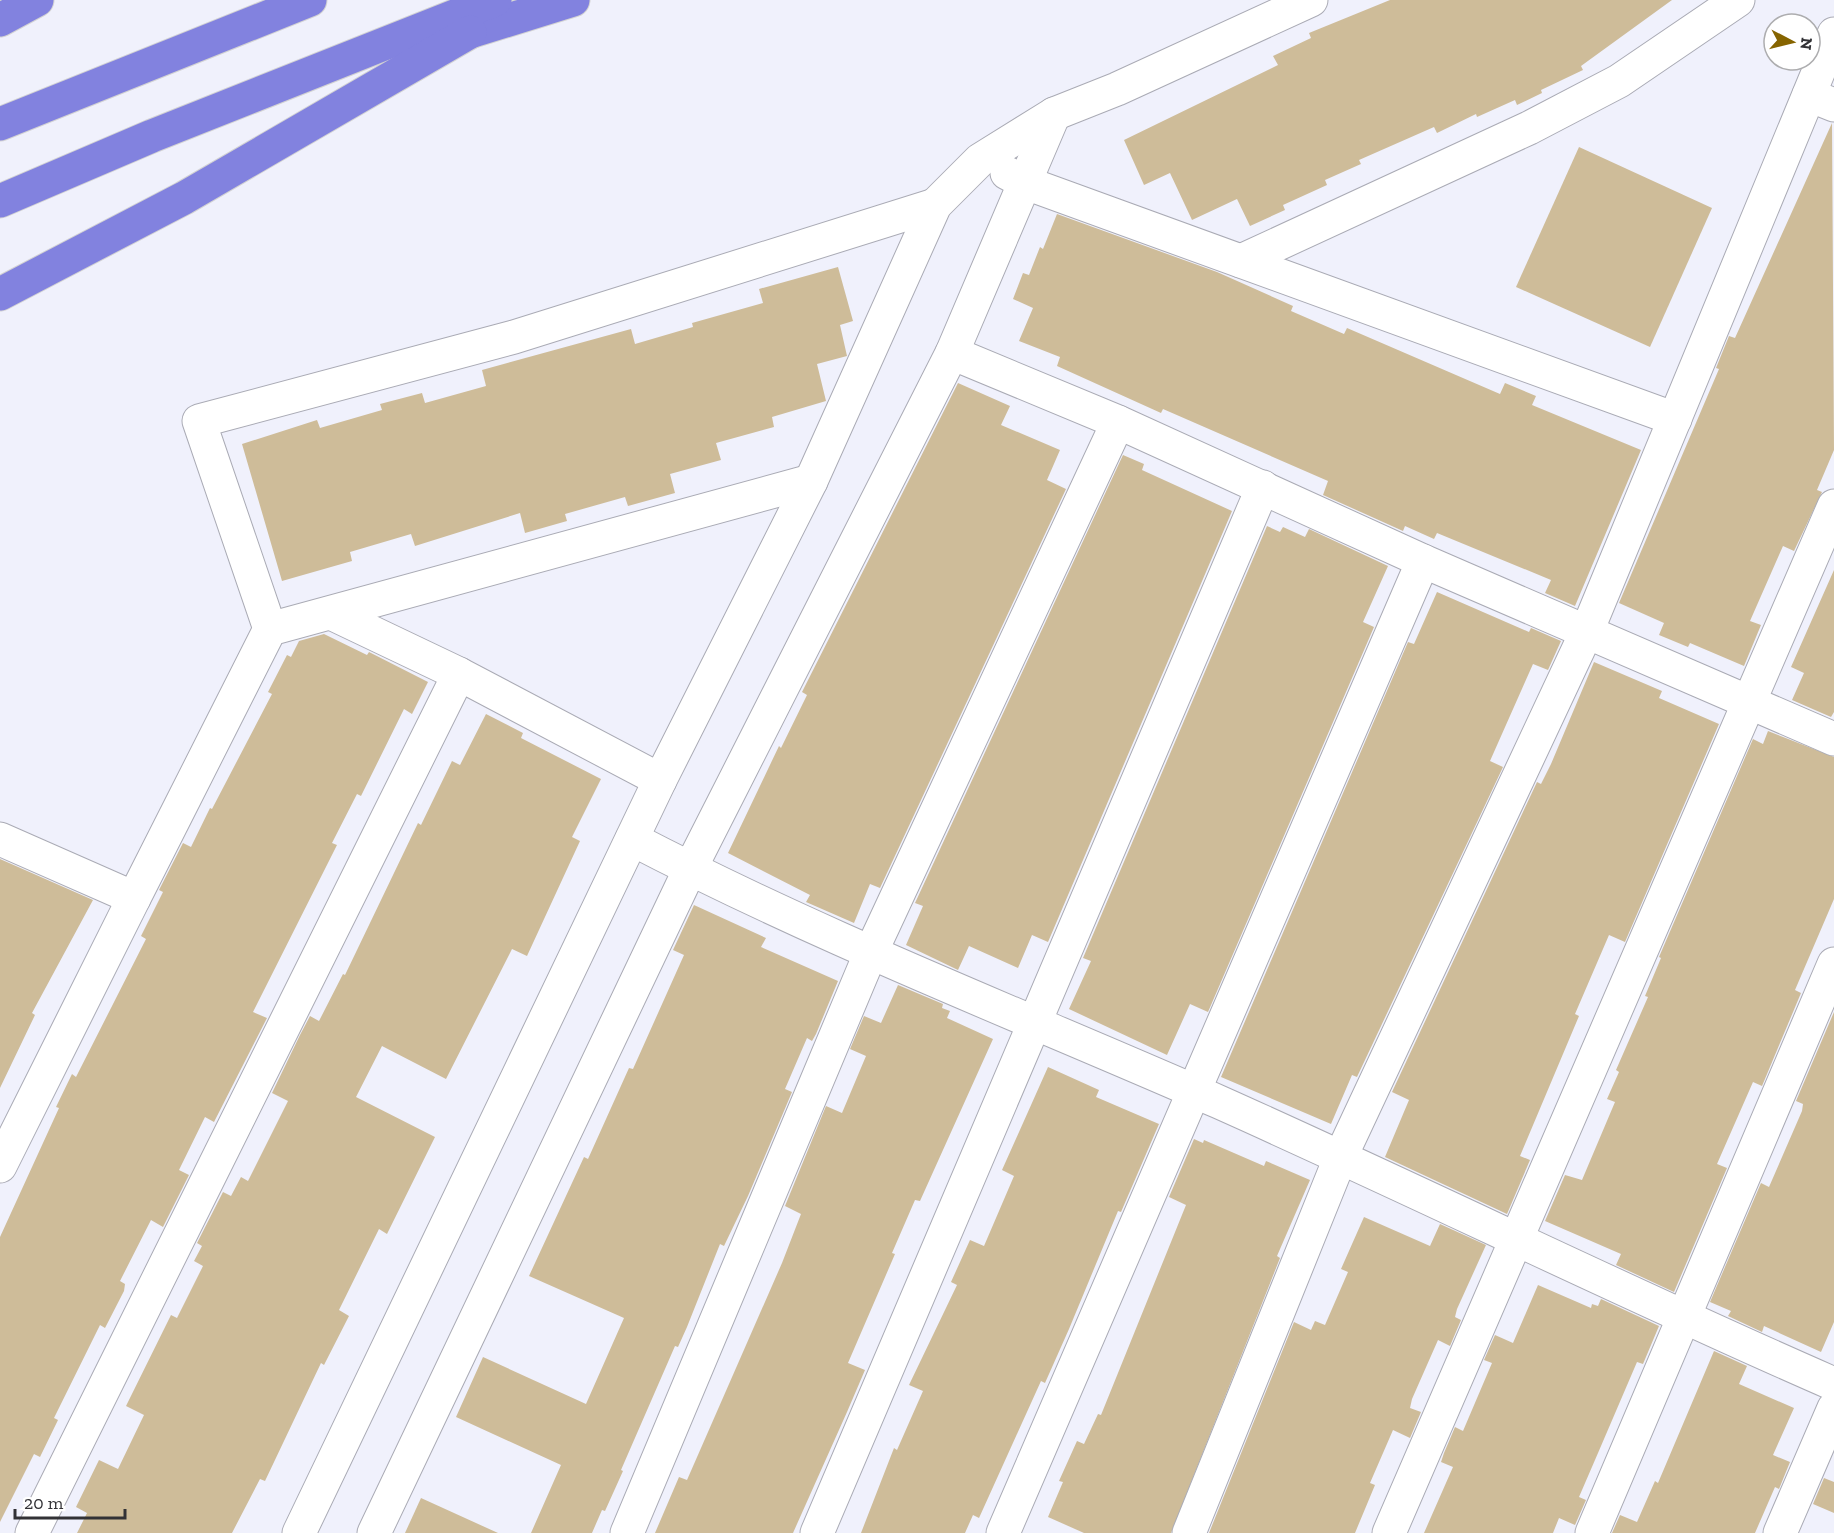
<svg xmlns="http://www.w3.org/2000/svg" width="1834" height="1533" viewBox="0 0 1834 1533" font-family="'Zilla Slab',serif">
	<rect width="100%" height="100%" fill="#f0f1fc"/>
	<g fill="#cebc99">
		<path d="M1390 0H1672L1581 66 1583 70 1541 90 1542 93 1517 105 1515 100 1477 117 1476 114 1437 133 1434 127 1359 160 1361 164 1325 180 1327 185 1283 205 1285 210 1250 226 1237 199 1192 220 1170 173 1144 185 1124 140 1278 65 1273 56 1311 38 1309 33Z"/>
		<path d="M1832 123 1834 450 1817 490 1822 492 1794 551 1783 546 1750 621 1761 625 1744 666 1690 643 1688 647 1659 635 1664 623 1619 603 1719 369 1716 368 1729 336 1735 338Z"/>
		<path d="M1579 147 1712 208 1650 347 1516 287Z"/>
		<path d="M1057 214 1217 272 1293 306 1291 311 1344 334 1347 328 1500 394 1505 383 1536 396 1532 405 1641 450 1575 606 1545 593 1551 580 1437 533 1434 539 1405 526 1403 531 1323 495 1328 481 1163 409 1161 413 1057 366 1060 357 1019 341 1033 308 1013 299 1023 273 1029 275 1040 247 1043 249Z"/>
		<path d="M838 267 853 321 840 325 847 356 817 364 826 401 772 417 774 427 716 443 721 460 670 474 675 493 628 506 625 497 565 514 567 521 525 533 520 513 415 546 411 534 350 552 352 561 282 581 242 444 317 420 320 428 382 410 380 404 422 393 425 403 486 386 482 370 631 329 635 344 693 327 692 323 763 303 759 289Z"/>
		<path d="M958 383 1010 406 1001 425 1060 450 1047 480 1066 489 880 888 870 884 854 923 806 902 810 895 728 853 779 746 781 748 807 695 802 692Z"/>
		<path d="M1123 455 1144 464 1142 470 1232 511 1048 942 1032 935 1018 968 969 946 958 970 906 945 923 906 915 903Z"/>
		<path d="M1267 526 1280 532 1283 527 1305 537 1309 529 1388 566 1363 622 1374 627 1208 1012 1190 1004 1167 1055 1069 1009 1091 961 1083 958Z"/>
		<path d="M1834 570V712L1831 717 1792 700 1804 673 1791 667Z"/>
		<path d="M1437 592 1529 632 1531 628 1561 641 1548 670 1533 664 1490 761 1503 767 1357 1077 1352 1075 1331 1124 1221 1077 1408 642 1414 644Z"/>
		<path d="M324 634 367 655 369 652 428 682 412 714 404 709 361 796 357 794 332 843 337 845 253 1012 267 1018 214 1122 205 1117 179 1170 189 1175 163 1227 151 1220 120 1281 125 1284 124 1291 105 1328 100 1325 54 1418 58 1420 40 1457 34 1454 0 1522V1237L59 1108 56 1107 72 1074 76 1077 146 939 141 936 163 892 159 890 183 843 191 847 210 808 212 809 272 694 268 692 287 655 291 657 299 641Z"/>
		<path d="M1594 662 1662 691 1659 698 1719 724 1625 942 1609 935 1575 1014 1579 1016 1520 1156 1530 1160 1507 1214 1385 1157 1409 1100 1392 1092 1537 782 1541 784 1551 764Z"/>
		<path d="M486 714 523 733 521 738 601 779 572 837 580 841 527 956 512 949 446 1079 382 1046 356 1097 435 1137 387 1234 379 1229 339 1310 349 1316 324 1365 321 1363 265 1481 260 1479 232 1533H77L87 1513 76 1507 99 1460 118 1469 144 1415 126 1406 171 1315 177 1318 203 1266 194 1261 202 1246 197 1243 223 1192 231 1196 241 1177 248 1181 288 1101 272 1093 300 1035 310 1016 319 1021 343 974 345 975 418 823 421 825 452 761 460 765Z"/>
		<path d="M1768 731 1834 757V899L1795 990 1801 993 1762 1086 1753 1082 1717 1164 1727 1168 1674 1292 1616 1265 1621 1254 1545 1221 1565 1175 1582 1180 1615 1102 1607 1099 1619 1072 1616 1070 1648 997 1645 996 1661 958 1659 957 1753 739 1763 744Z"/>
		<path d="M0 859 93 900 32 1013 35 1015 0 1088Z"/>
		<path d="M694 905 766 938 761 947 838 981 816 1034 812 1041 807 1038 785 1089 792 1092 748 1196 724 1246 720 1244 687 1327 678 1347 675 1346 621 1470 623 1471 605 1511 602 1510 592 1533H531L561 1465 456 1417 483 1357 586 1404 624 1318 529 1276 584 1157 588 1159 629 1068 633 1069 684 955 673 950Z"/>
		<path d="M898 985 943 1004 942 1008 950 1011 947 1018 993 1039 920 1201 915 1200 892 1253 895 1254 848 1363 865 1370 847 1412 793 1533H655L679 1477 687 1480 782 1263 801 1214 785 1206 826 1106 842 1113 866 1056 850 1049 864 1016 881 1023Z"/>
		<path d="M1834 1012V1322L1821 1352 1764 1326 1762 1332 1728 1316 1731 1311 1710 1302 1761 1183 1769 1187 1802 1111 1803 1104 1796 1101Z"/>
		<path d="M1048 1067 1099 1090 1096 1097 1159 1124 1121 1212 1118 1211 1069 1329 1045 1383 1041 1381 979 1518 973 1515 965 1533H861L894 1448 897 1450 923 1391 909 1385 957 1285 951 1282 970 1240 984 1246 1014 1176 1002 1170Z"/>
		<path d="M1194 1139 1203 1143 1204 1140 1264 1166 1266 1161 1310 1180 1277 1256 1280 1258 1171 1533H1084L1048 1517 1063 1482 1059 1481 1077 1441 1084 1444 1098 1414 1101 1415 1186 1205 1169 1197Z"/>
		<path d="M1364 1217 1430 1246 1440 1224 1486 1245 1457 1309 1455 1317 1461 1320 1450 1346 1438 1340 1412 1399 1410 1408 1421 1412 1410 1438 1393 1430 1370 1483 1375 1485 1355 1533H1209L1294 1322 1311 1330 1315 1321 1325 1325 1348 1272 1341 1269Z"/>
		<path d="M1538 1285 1591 1308 1592 1304 1598 1306 1601 1299 1659 1326 1643 1364 1637 1362 1598 1453 1579 1497 1586 1500 1575 1525 1559 1518 1553 1533H1424L1453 1467 1441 1462 1444 1453 1455 1427 1463 1431 1492 1363 1484 1360 1495 1335 1513 1343Z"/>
		<path d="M1714 1351 1747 1366 1739 1384 1794 1408 1773 1455 1790 1462 1779 1489 1775 1487 1755 1533H1612L1620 1515 1637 1522 1655 1481 1658 1483Z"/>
		<path d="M1824 1478 1834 1482V1513L1813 1504Z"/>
		<path d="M421 1498 498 1533H405Z"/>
	</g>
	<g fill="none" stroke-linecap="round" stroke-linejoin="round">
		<defs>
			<g id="minor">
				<path d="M1809 95 1834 105"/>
				<path d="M1007 173 1026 183 1675 419"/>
				<path d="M1241 261 1529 128 1619 81 1738 0"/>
				<path d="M952 353 1118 422 1423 561 1834 739"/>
				<path d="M331 613 459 674 660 780"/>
				<path d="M270 629 199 421 514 337 935 205"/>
				<path d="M0 839 134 898 270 629 811 481"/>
				<path d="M632 839C822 938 1023 1016 1219 1102 1425 1194 1627 1294 1834 1384"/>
				<path d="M0 1166 134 898"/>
				<path d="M32 1533 459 674"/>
				<path d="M299 1533 660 780 811 481 935 205 980 160 1054 114 1117 89 1311 0"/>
				<path d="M374 1533 690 869 952 353 1054 114"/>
				<path d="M627 1533 871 952 1118 422"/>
				<path d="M817 1533 1263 487"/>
				<path d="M1003 1533 1423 561"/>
				<path d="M1189 1533 1341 1156 1587 631 1834 34"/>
				<path d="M1389 1533 1834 506"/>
				<path d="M1592 1533 1834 964"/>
				<path d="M1780 1533 1834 1408"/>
			</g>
			<g id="highway">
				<path d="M0 20 37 0"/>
				<path d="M460 35 573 0"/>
				<path d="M0 124 310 0"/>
				<path d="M0 201 152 136 495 0"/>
				<path d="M0 294 184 198 470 32"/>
			</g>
		</defs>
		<use href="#minor" stroke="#aaabb5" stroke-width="35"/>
		<use href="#highway" stroke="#d2d2d3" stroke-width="35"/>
		<use href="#minor" stroke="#fff" stroke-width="33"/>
		<use href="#highway" stroke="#8282df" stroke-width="33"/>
	</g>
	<g transform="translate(1792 42) rotate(97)"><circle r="28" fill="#ffffff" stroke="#adadaf" stroke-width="1.5"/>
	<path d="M0-4.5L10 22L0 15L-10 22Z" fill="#866400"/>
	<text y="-9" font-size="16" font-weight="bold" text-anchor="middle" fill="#323236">N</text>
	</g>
	<path d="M15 1509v9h110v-9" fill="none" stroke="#323236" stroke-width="3"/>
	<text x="24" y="1509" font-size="18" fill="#323236" stroke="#ffffff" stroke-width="4.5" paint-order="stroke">20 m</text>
</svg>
